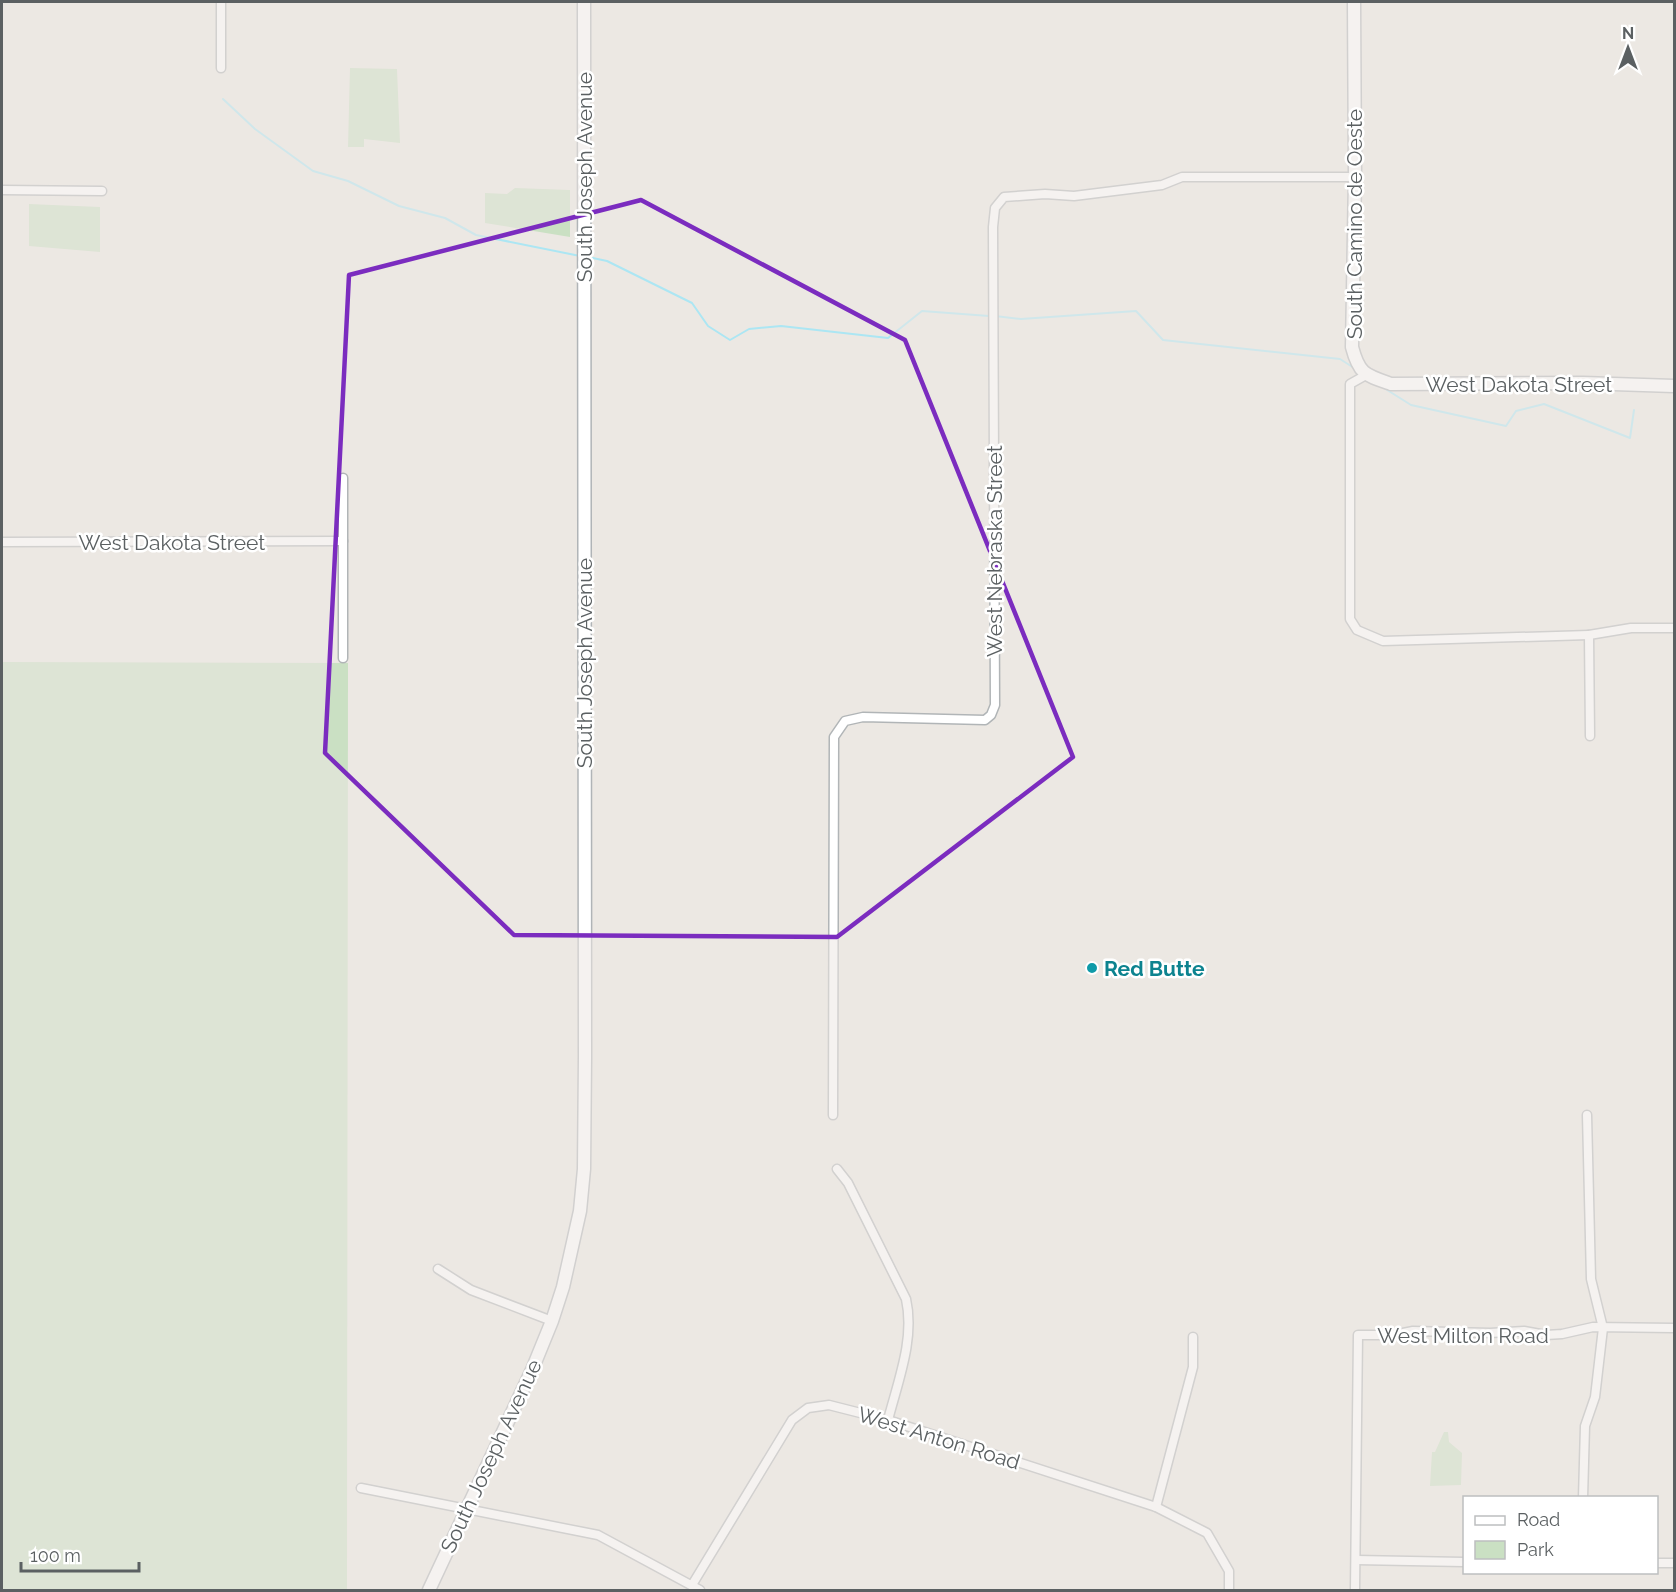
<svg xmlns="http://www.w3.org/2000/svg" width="1676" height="1592" viewBox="0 0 1676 1592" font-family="Raleway,sans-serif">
	<rect width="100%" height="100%" fill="#ece8e3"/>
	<g fill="#cae0c3">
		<path d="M350 68 397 69 400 143 364 139V147H348Z"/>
		<path d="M515 188 570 190V237L485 223V193L507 194Z"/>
		<path d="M29 204 100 207V252L29 246Z"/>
		<path d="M2 662 348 663 347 1590H2Z"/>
		<path d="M1444 1432H1448L1449 1442 1462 1453 1461 1485 1430 1486 1432 1452H1435Z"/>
	</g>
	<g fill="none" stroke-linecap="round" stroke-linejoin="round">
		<g stroke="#ace6f3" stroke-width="2">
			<path d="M223 99 255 129 313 171 348 181 399 206 445 218 476 235 580 256"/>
			<path d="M588 257 607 261 692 303 708 326 730 340 749 329 781 326 888 338 922 311 989 316"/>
			<path d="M995 316 1021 319 1136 311 1163 340 1340 359 1354 368"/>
			<path d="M1384 388 1411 405 1506 426 1516 411 1544 404 1630 438 1634 410"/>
		</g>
		<defs>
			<g id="street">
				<path d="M221 68V2"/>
				<path d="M2 190 102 191"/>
				<path d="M1366 375 1350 384V619L1357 630 1383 641 1589 635"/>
				<path d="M2 542 343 541"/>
				<path d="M343 658V478"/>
				<path d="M1590 736 1589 635 1631 628H1674"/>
				<path d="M833 1115 834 737 845 721 863 717 985 720 991 715 995 705 993 227 995 208 1004 197 1045 194 1074 196 1162 185 1182 177H1355"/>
				<path d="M837 1169 848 1183 906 1299C915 1339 898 1381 888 1420"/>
				<path d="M438 1269 471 1290 552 1321"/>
				<path d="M361 1488 598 1535 700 1590"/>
				<path d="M1583 1498 1585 1426 1595 1397 1603 1328 1591 1279 1587 1115"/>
				<path d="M1156 1507 1193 1367V1337"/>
				<path d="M1356 1560 1464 1562"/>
				<path d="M1656 1563H1674"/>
				<path d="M692 1585 792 1420 808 1408 829 1405 888 1420 1156 1507 1207 1533 1229 1571V1590"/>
				<path d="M1355 1590 1358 1335H1393L1413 1331 1490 1333 1524 1331 1546 1335 1562 1334 1593 1327 1674 1328"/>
			</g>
			<g id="secondary">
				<path d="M1354 2 1355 177 1352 347C1359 374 1365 375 1391 384L1583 383 1674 386"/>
				<path d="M429 1590 532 1370 552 1321 563 1287 580 1211 584 1169 585 1057 584 2"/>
			</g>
		</defs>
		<use href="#street" stroke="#b1b5b7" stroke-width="11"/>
		<use href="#secondary" stroke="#b0b4b7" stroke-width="15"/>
		<use href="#street" stroke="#fff" stroke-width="8"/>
		<use href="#secondary" stroke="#fff" stroke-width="12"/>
	</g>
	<path d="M0 0H1676V1592H0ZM641 200 905 340 1073 757 837 937 514 935 325 753 349 275Z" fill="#ece8e3" fill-opacity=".55" fill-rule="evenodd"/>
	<path fill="none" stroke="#7b2cbf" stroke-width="4.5" stroke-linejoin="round" d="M641 200 905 340 1073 757 837 937 514 935 325 753 349 275Z"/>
	<circle fill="#0f9aa8" stroke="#fff" stroke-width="2" cx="1092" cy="968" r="6"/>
	<g text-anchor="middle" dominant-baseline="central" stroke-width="5" stroke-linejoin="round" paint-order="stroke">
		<g font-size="21" fill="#5b6062" stroke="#fff">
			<text transform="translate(584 177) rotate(-90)">South Joseph Avenue</text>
			<text transform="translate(1354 224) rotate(-90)">South Camino de Oeste</text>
			<text x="1519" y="384">West Dakota Street</text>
			<text x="172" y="542">West Dakota Street</text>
			<text transform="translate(994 551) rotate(-90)">West Nebraska Street</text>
			<text transform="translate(584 663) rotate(-90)">South Joseph Avenue</text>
			<text x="1463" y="1335">West Milton Road</text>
			<text transform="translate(939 1438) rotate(17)">West Anton Road</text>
			<text transform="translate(491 1456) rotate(-65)">South Joseph Avenue</text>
		</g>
		<g font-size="21" font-weight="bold" fill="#0d838f" stroke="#fff" text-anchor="start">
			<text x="1104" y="968">Red Butte</text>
		</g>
	</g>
	<rect width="1676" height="1592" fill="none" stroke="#5b6062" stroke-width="6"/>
	<rect x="1463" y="1496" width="195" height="78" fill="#ffffff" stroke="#bdbfc0" stroke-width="1.5"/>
	<rect x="1475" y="1516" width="30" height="9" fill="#ffffff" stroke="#bdbfc0" stroke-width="1.5"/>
	<text x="1517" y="1526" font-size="18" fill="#5b6062">Road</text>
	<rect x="1475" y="1541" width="30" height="18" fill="#cae0c3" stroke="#bdbfc0" stroke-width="1.5"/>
	<text x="1517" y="1556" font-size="18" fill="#5b6062">Park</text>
	<g transform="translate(1628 48)" stroke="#ffffff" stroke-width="4.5" paint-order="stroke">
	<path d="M0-4.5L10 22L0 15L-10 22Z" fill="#5b6062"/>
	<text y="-9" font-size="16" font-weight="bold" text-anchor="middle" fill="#5b6062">N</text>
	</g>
	<path d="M21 1562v9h118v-9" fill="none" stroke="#5b6062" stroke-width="3"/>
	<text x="30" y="1562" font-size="18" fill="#5b6062" stroke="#ffffff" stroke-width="4.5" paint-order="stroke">100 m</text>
</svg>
